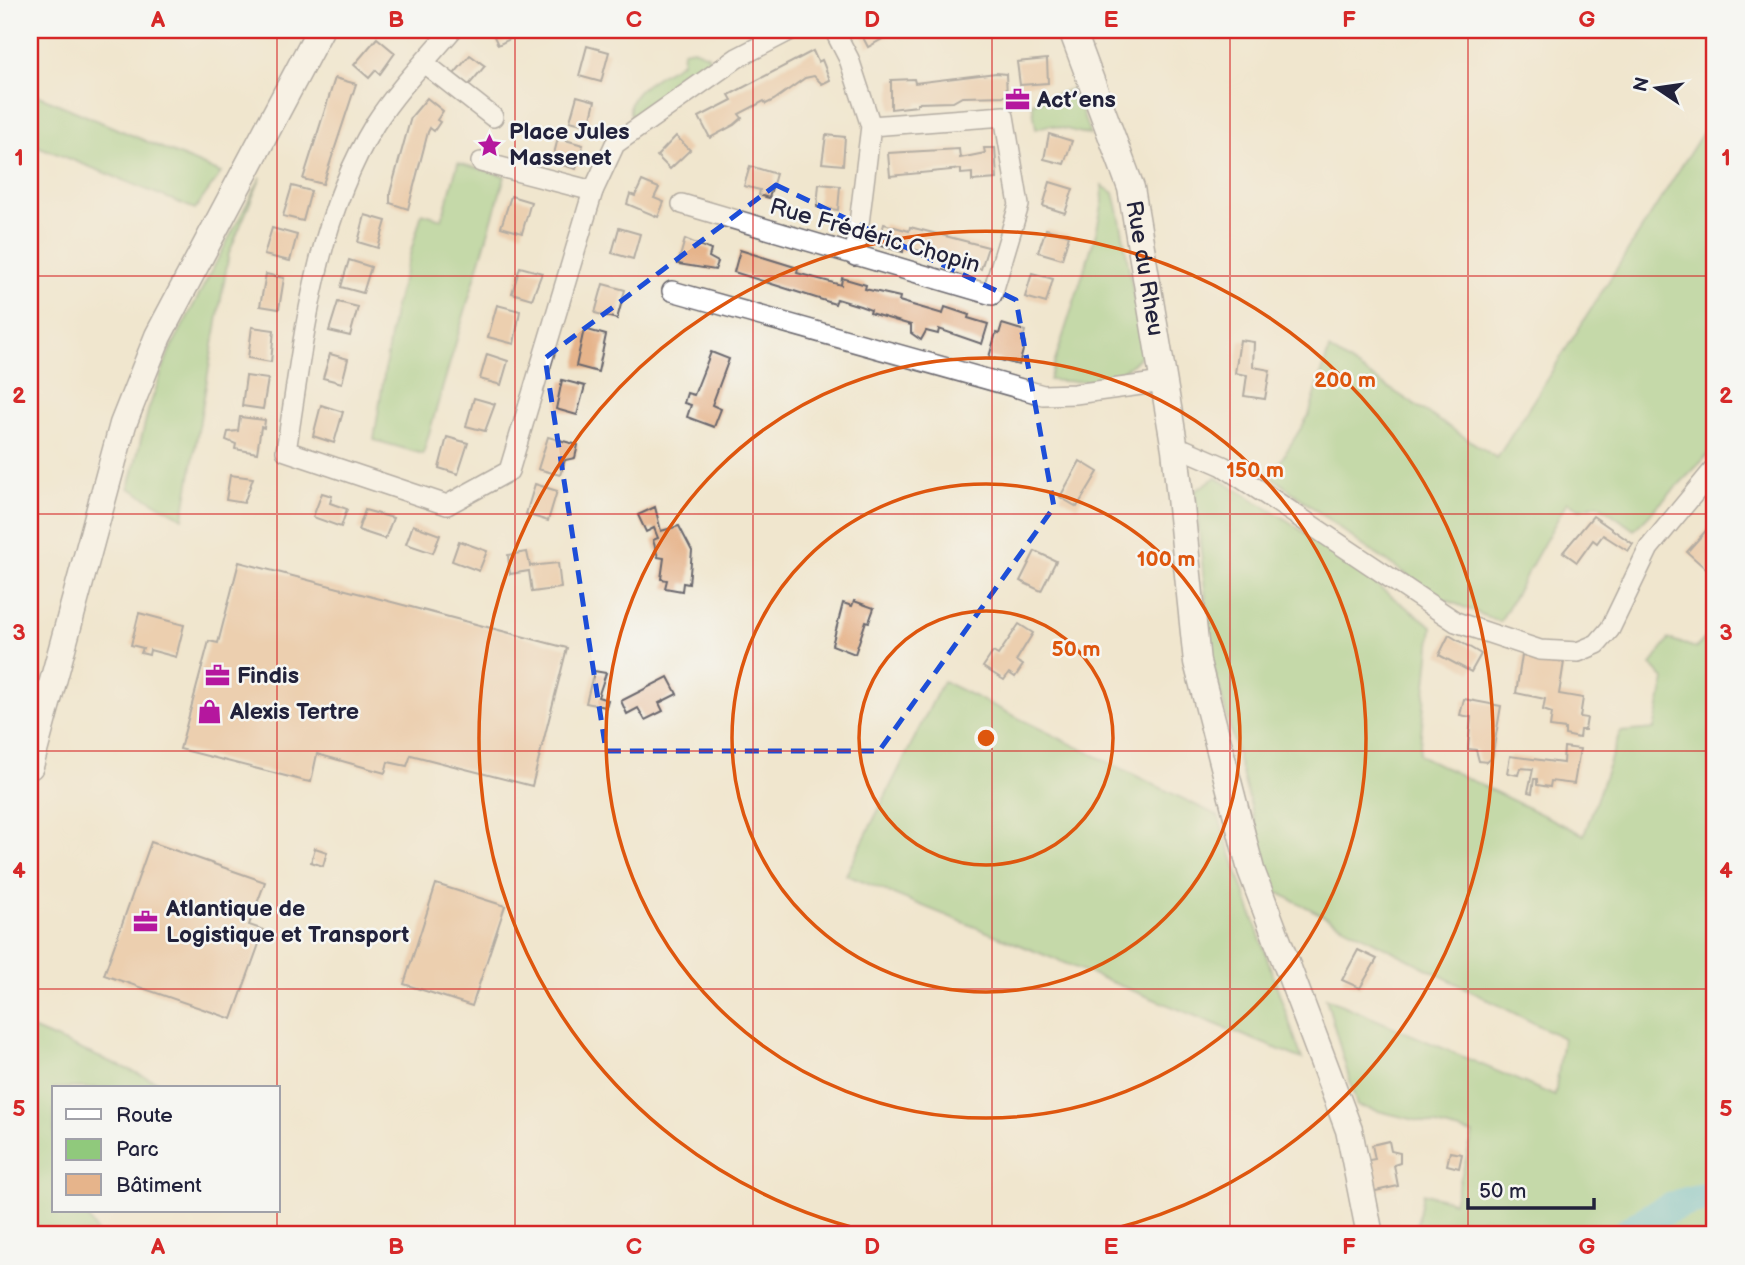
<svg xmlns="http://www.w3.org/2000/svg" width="1745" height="1265" viewBox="0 0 1745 1265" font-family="'Balsamiq Sans',sans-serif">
	<rect width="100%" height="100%" fill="#f6f6f2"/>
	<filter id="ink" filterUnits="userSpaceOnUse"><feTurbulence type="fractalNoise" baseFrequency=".0143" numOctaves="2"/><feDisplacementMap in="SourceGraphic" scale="14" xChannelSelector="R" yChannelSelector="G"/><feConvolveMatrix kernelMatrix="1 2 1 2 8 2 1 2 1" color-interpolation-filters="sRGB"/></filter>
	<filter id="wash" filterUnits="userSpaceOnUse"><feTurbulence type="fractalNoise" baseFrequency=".00686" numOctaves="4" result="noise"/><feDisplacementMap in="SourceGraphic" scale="28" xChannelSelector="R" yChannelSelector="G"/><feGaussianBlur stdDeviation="1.57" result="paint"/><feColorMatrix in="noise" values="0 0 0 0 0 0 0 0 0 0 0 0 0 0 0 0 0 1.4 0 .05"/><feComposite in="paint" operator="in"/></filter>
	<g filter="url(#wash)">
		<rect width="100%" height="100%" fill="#f0e6ce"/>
		<g fill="#90c97c" stroke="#59765c" stroke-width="2">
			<path d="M693 49 708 55 710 65 707 72 637 117 631 116C622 91 665 74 682 62L683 51Z"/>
			<path d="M1074 88 1090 135 1049 125 1036 129 1032 103Z"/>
			<path d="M30 92 221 173 195 209 30 143Z"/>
			<path d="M1715 113V448L1634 530 1598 504 1580 509 1567 502 1500 622 1444 599 1362 545 1271 476 1309 415 1329 349 1497 458Z"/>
			<path d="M458 163 505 176 423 454 374 440 394 310 422 213 442 219Z"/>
			<path d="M261 177 229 253 183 518 129 488 148 411 169 352Z"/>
			<path d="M1102 186 1114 193C1128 244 1130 296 1145 347 1130 381 1082 384 1049 380L1096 233 1103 201Z"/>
			<path d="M1216 477 1287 520 1432 626 1419 755 1584 835 1620 732 1654 729 1665 680 1651 665 1669 639 1696 648 1715 627V1235H1415L1423 1193 1454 1202 1473 1134 1357 1106 1326 998 1555 1096 1563 1038 1273 890 1212 661 1195 491Z"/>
			<path d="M943 681 1218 816 1302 1059 846 875Z"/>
			<path d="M30 1028 172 1088H54V1211H91L87 1216 99 1235H30Z"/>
		</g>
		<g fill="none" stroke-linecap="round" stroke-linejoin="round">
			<path stroke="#4fbacb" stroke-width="30" d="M1624 1235C1651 1216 1682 1198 1715 1197"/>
		</g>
		<g id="blocks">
			<g fill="#e6b48b">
				<path d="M491 30H528L498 45Z"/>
				<path d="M859 30H898L868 47Z"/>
				<path d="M377 38 395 53 380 74 376 70 369 78 354 65Z"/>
				<path d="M587 46 609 52 601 82 579 76Z"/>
				<path d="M813 51 818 62 822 60 830 80 822 84 814 76 805 78 774 100 766 104 764 101 739 114 742 118 734 125 710 138 699 117 732 100 729 95Z"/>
				<path d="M470 55 485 66 469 85 454 74Z"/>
				<path d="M1047 59 1048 83 1020 85 1017 62Z"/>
				<path d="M996 73 1006 74 1007 96 962 97 953 102 917 103V106L891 109V80L914 79 915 83Z"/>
				<path d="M335 78 356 84 323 184 303 179Z"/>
				<path d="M577 96 595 101 589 126 570 121Z"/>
				<path d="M427 98 443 111 437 120 440 122 434 131 430 128 428 132 408 209 390 203V193L411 117Z"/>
				<path d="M1049 134 1072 141 1064 164 1044 159Z"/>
				<path d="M826 135 845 137 843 165 822 163Z"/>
				<path d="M676 136 690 150 670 169 657 156Z"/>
				<path d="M558 138 583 145 576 169 552 162Z"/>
				<path d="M984 148H995L997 179 972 181V173L961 174V169L890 176 888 153 959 149 960 158 985 153Z"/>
				<path d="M750 166 776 174 769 198 759 195 760 190 744 186Z"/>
				<path d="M642 181 659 188 654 198 664 202 658 217 627 204 630 194 635 196Z"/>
				<path d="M1050 182 1073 189 1065 213 1043 206Z"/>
				<path d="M819 184 840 186 838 210 817 207Z"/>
				<path d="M292 186 311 191 303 221 283 216Z"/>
				<path d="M511 196 531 202 522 233 501 227Z"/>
				<path d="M365 215 386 221 378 248 358 242Z"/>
				<path d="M884 224 909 231 910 227 988 247 981 269 904 246 903 252 878 245Z"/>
				<path d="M272 228 297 235 290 261 264 255Z"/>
				<path d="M619 228 640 234 633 259 612 253Z"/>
				<path d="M1046 229 1069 235 1062 259 1038 252Z"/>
				<path d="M685 239 711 250 709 257 718 262 715 270 678 264Z"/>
				<path d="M740 250 798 268 797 273 841 285 842 278 866 285 865 289 900 297 899 301 943 314 945 307 969 315 968 318 988 324 982 344 939 329 938 334 926 331 921 340 911 333V325L870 313 871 310 860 306 837 299 835 304 734 272Z"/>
				<path d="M349 260 371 267 363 293 341 287Z"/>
				<path d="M520 267 542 273 532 299 512 293Z"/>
				<path d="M1032 273 1053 279 1046 303 1025 297Z"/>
				<path d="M266 274 284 278 279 309 260 306Z"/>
				<path d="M603 284 625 290 617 319 595 313Z"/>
				<path d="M338 302 358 307 350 336 329 331Z"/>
				<path d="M497 305 520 311 514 344 488 337Z"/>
				<path d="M1002 324 1025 331 1022 342 1025 343 1019 365 989 357 996 333 999 334Z"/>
				<path d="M252 327 274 330 271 362 248 358Z"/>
				<path d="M584 329 606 335 598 372 576 366Z"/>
				<path d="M1240 340 1254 342 1253 367 1270 370 1265 399 1244 396 1247 375 1235 373Z"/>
				<path d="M711 352 729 359 712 405 721 409 714 427 687 417 691 405 684 403 687 393 694 395Z"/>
				<path d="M330 354 348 359 342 383 323 378Z"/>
				<path d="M487 354 508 361 501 385 480 379Z"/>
				<path d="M246 376 268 379 263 409 242 406Z"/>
				<path d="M562 380 585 386 577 415 556 409Z"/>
				<path d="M474 398 495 404 485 431 466 426Z"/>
				<path d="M321 405 343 412 334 443 313 436Z"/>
				<path d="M240 417 265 420 264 428 261 427 257 453 235 449 236 444 226 440 228 432 238 431Z"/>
				<path d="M447 437 468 443 458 474 439 468Z"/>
				<path d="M548 437 578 445 575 458 565 460 560 475 538 469Z"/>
				<path d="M1080 461 1098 472 1077 507 1060 497Z"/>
				<path d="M230 475 253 478 244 503 226 500Z"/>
				<path d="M535 484 557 491 548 521 526 514Z"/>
				<path d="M322 493 332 496 330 503 347 509 341 527 313 517Z"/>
				<path d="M655 507 661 531 679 526 692 551 689 584 683 583 682 591 665 588 667 580 661 579 664 558 658 557 653 540 658 538 654 528 646 532 638 515Z"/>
				<path d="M365 510 393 518 385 539 358 530Z"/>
				<path d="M1593 516 1633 544 1628 551 1603 535 1597 543 1593 540 1577 562 1563 552Z"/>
				<path d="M413 525 440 535 433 553 406 544Z"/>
				<path d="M1710 526 1715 531V577L1687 552Z"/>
				<path d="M459 541 487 551 479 571 452 561Z"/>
				<path d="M1035 551 1056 561 1041 591 1020 581Z"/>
				<path d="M527 552 530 566 558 563 561 588 532 592 529 571 510 574 508 555Z"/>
				<path d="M239 562 567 648 532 786 411 755 407 766 388 762 385 773 317 754 311 782 305 781 180 749 209 641 218 643Z"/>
				<path d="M854 601 874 608 869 622 866 621 855 654 832 645 843 603 852 606Z"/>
				<path d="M139 613 184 625 176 657 150 650 149 655 141 653 143 648 131 645Z"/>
				<path d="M1019 624 1033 633 1016 661 1023 665 1015 677 1009 673 1004 680 983 667 993 652 998 655Z"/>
				<path d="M1449 635 1481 654 1471 672 1439 655Z"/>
				<path d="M1522 655 1564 662 1559 694 1583 698 1580 717 1587 718 1585 730H1580L1579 738 1565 735V729L1550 727 1552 713 1543 710 1545 699 1516 693Z"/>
				<path d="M594 671 606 673 598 697 608 700 606 707 586 703Z"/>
				<path d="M668 677 677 694 659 703 663 711 645 720 638 708 627 714 621 701Z"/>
				<path d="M1464 699 1501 706 1492 758 1487 762 1479 761 1476 750 1468 749 1471 717 1460 715Z"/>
				<path d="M1564 747 1580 749 1574 784 1551 781 1550 787 1537 785V779H1534L1532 793 1528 792 1533 769 1520 768 1518 775 1507 773 1510 756 1563 763Z"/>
				<path d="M151 842 265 882 249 925 264 930 232 1019 104 975Z"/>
				<path d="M315 848 327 852 323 866 311 862Z"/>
				<path d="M436 884 505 906 472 1006 404 984Z"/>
				<path d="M1358 950 1377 959 1360 988 1342 980Z"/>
				<path d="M1389 1141 1391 1151 1400 1153V1163L1394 1165 1398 1186 1371 1192 1364 1161 1375 1159 1372 1145Z"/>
				<path d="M1450 1152 1462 1154 1459 1168 1447 1165Z"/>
			</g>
		</g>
	</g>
	<g filter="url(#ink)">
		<use href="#blocks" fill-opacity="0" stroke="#6a676e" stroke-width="2"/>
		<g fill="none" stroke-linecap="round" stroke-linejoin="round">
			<defs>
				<g id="street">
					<path d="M452 30C426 60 396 91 375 124 314 224 304 338 286 451L447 505 509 471 593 191 615 144 737 58 791 30"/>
					<path d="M834 30 849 59 871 126 855 256"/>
					<path d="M424 63 493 117"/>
					<path d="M481 162 593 191"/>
					<path d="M682 204 992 295 1019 205 1004 116 871 126"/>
					<path d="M672 291 1043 395 1075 394 1163 382"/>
					<path d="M1175 449 1186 450 1223 466 1456 622 1540 650 1578 652 1597 644 1610 629 1649 548 1715 468"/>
				</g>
				<g id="secondary">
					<path id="s1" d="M1072 30 1131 188 1175 449 1197 662 1251 870 1349 1130 1370 1235"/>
					<path d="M30 766 123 424 158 336 320 30"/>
				</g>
			</defs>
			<use href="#street" stroke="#6a676e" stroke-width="22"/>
			<use href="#secondary" stroke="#6a676e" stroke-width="29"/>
			<use href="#street" stroke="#fff" stroke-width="19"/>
			<use href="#secondary" stroke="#fff" stroke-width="26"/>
		</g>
	</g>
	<path d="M0 0H1745V1265H0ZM776 185 1016 300 1054 507 879 751H606L545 358Z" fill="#f0e6ce" fill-opacity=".55" fill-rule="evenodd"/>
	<path fill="none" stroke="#1d4ed8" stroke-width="5" stroke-dasharray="14 9" stroke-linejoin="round" d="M776 185 1016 300 1054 507 879 751H606L545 358Z"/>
	<path fill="none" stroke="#d62828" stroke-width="2" stroke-opacity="0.55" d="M277 30V1088M515 30V1235M753 30V1235M992 30V1235M1230 30V1235M1468 30V1235M30 276H1715M30 514H1715M30 751H1715M30 989H1715M277 1211V1235"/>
	<g fill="none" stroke="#de560e" stroke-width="3.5">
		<circle cx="986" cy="738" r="127"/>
		<circle cx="986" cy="738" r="254"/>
		<circle cx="986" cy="738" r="380"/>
		<path d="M885 1235A507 507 0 1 1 1087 1235"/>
	</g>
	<defs>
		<symbol id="office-bare" viewBox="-9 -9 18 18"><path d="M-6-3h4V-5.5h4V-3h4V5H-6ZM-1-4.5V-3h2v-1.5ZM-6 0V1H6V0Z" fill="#b5179e" stroke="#f6f6f2" stroke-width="2.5" paint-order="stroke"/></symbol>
		<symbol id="sight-bare" viewBox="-9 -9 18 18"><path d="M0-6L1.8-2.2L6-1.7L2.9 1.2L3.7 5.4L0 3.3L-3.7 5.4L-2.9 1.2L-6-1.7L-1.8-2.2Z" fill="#b5179e" stroke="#f6f6f2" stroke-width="2.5" paint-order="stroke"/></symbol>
		<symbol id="shop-bare" viewBox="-9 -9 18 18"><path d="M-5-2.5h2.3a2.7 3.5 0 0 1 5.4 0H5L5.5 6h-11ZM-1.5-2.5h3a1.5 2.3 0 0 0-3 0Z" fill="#b5179e" stroke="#f6f6f2" stroke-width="2.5" paint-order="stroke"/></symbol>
	</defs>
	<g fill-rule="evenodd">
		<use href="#office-bare" x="1000" y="82" width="35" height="35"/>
		<use href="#sight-bare" x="472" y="128" width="35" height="35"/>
		<use href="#office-bare" x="200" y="658" width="35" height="35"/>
		<use href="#shop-bare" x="192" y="694" width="35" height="35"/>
		<use href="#office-bare" x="128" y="904" width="35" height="35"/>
	</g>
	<g text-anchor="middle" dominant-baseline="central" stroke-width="5" stroke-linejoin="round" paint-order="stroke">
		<g font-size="23" font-weight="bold" fill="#22223b" stroke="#f6f6f2" text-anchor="start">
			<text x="1037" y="100">Act’ens</text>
			<text x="509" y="132">Place Jules<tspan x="509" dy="26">Massenet</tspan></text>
			<text x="237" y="676">Findis</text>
			<text x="230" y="712">Alexis Tertre</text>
			<text x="166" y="909">Atlantique de<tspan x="166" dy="26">Logistique et Transport</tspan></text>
		</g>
		<g font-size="23" fill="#22223b" stroke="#f6f6f2">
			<text transform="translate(875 236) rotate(16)">Rue Frédéric Chopin</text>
			<text stroke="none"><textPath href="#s1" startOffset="250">Rue du Rheu</textPath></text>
		</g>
	</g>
	<circle cx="986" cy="738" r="10" fill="#de560e" stroke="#f6f6f2" stroke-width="3.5"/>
	<g font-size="21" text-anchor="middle" font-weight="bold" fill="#de560e" stroke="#f6f6f2" stroke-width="5" stroke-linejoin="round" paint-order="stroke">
		<text x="1345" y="387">200 m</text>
		<text x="1255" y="477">150 m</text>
		<text x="1166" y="566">100 m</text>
		<text x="1076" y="656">50 m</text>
	</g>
	<rect width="1745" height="1265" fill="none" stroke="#f6f6f2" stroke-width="77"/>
	<rect x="52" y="1086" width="228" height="126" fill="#f6f6f2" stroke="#a1a1a9" stroke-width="2"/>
	<rect x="66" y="1109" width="35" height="10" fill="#ffffff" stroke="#a1a1a9" stroke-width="2"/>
	<text x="116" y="1122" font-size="21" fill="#22223b">Route</text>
	<rect x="66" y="1139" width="35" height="21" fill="#90c97c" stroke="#a1a1a9" stroke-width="2"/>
	<text x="116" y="1156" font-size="21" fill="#22223b">Parc</text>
	<rect x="66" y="1174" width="35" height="21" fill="#e6b48b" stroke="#a1a1a9" stroke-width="2"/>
	<text x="116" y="1192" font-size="21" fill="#22223b">Bâtiment</text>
	<g transform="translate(1657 88) rotate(283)" stroke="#f6f6f2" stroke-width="5" paint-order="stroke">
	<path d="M0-5L12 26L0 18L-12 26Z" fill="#22223b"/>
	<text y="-10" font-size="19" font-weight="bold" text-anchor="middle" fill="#22223b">N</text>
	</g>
	<path d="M1468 1198v10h126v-10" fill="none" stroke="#22223b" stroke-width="3.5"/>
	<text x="1479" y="1198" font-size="21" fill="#22223b" stroke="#f6f6f2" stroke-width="5" paint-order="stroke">50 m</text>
	<rect x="38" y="38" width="1668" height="1188" fill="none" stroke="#d62828" stroke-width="2.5"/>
	<g font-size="23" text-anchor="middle" font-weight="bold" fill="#d62828">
		<text x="158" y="27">A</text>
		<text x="396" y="27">B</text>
		<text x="634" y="27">C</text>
		<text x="872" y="27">D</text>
		<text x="1111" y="27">E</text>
		<text x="1349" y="27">F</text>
		<text x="1587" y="27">G</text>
		<text x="19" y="165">1</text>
		<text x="1726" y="165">1</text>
		<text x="19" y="403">2</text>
		<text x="1726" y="403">2</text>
		<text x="19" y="640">3</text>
		<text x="1726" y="640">3</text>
		<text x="19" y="878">4</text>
		<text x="1726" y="878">4</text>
		<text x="19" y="1116">5</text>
		<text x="1726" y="1116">5</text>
		<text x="158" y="1254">A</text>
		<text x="396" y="1254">B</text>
		<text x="634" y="1254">C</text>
		<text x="872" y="1254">D</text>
		<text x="1111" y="1254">E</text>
		<text x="1349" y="1254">F</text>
		<text x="1587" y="1254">G</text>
	</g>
</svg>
